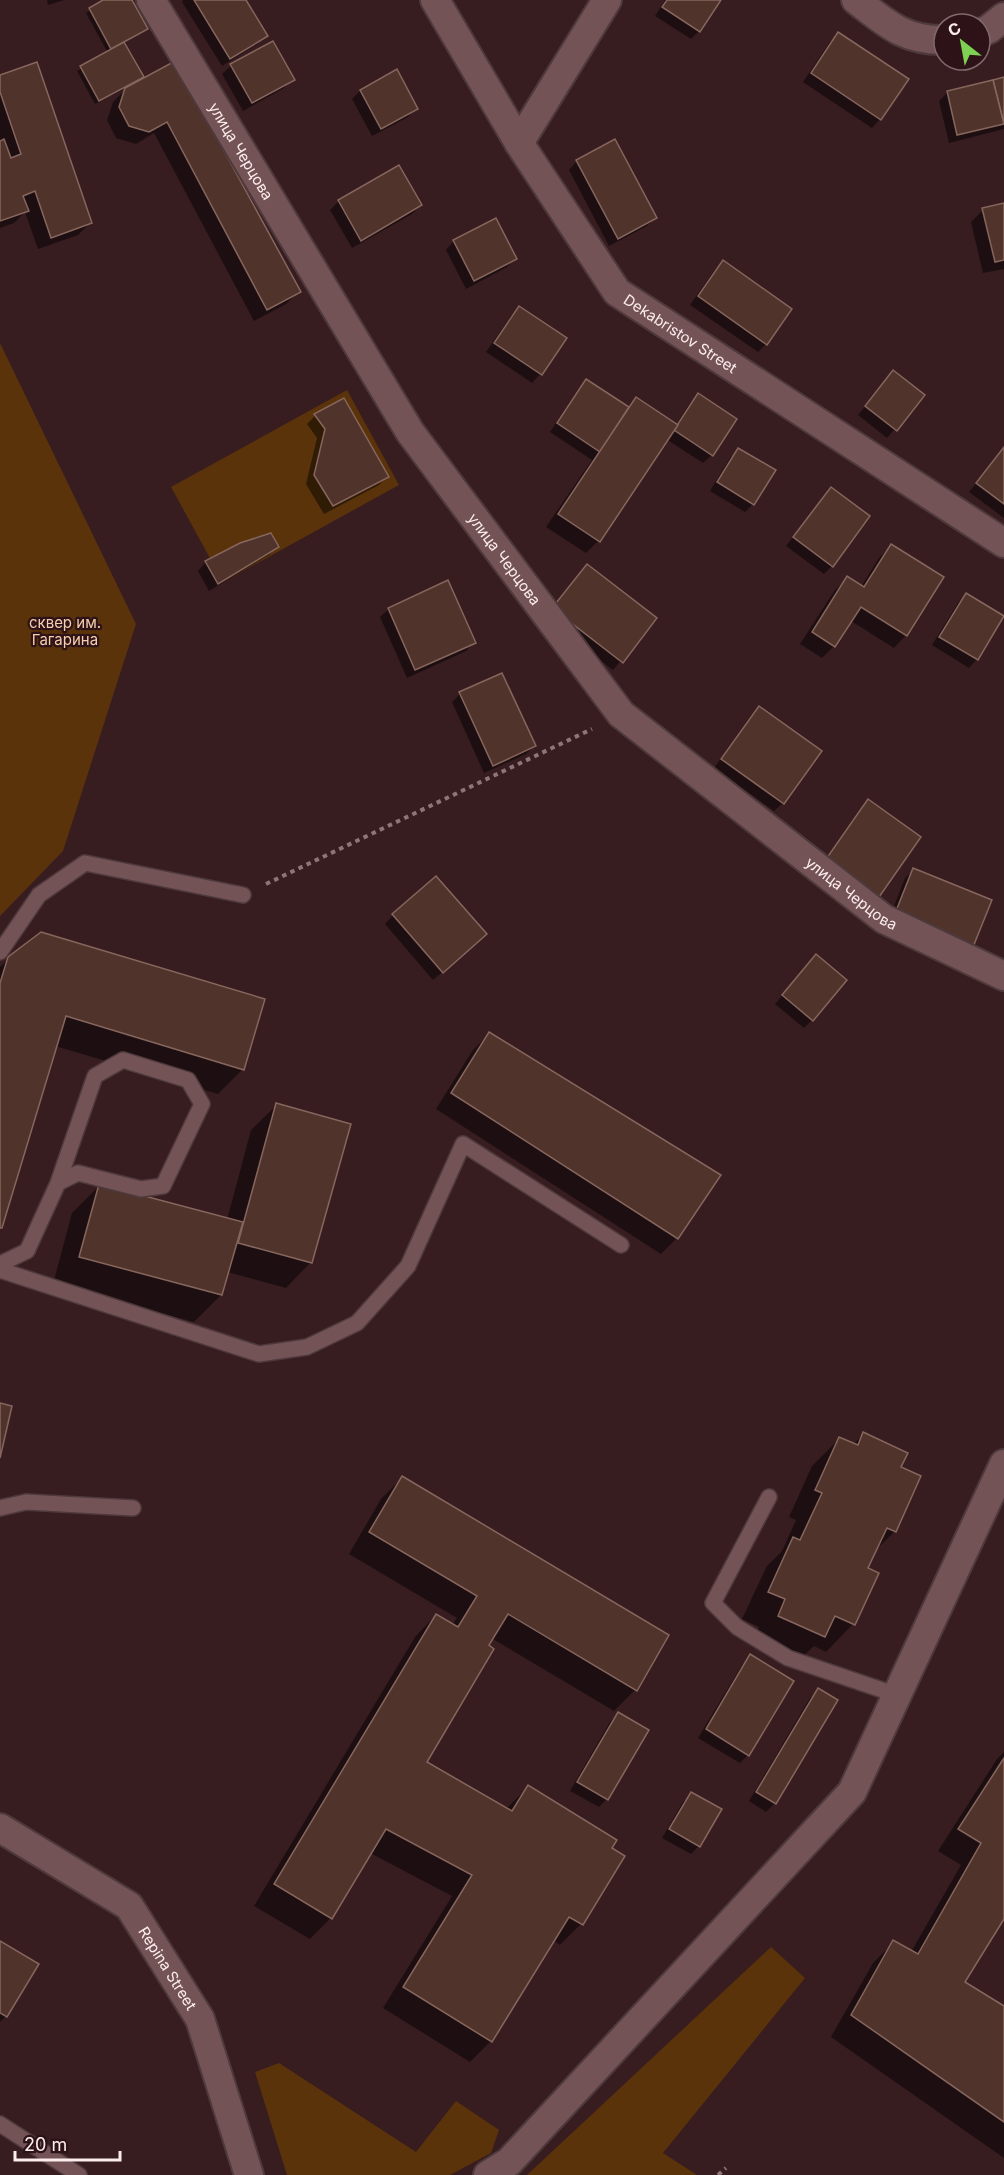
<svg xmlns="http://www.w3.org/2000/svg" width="1004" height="2175" viewBox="0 0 1004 2175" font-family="Inter,sans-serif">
	<rect width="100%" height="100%" fill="#371c20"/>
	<g fill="#5a330b">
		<path d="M0 343 136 624 63 851 0 916Z"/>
		<path d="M347 390 399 485 223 582 171 487Z"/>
		<path d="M771 1947 805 1978 663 2153 697 2175H527Z"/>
		<path d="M279 2063 416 2152 456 2101 499 2130 491 2153 450 2175H287L255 2072Z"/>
	</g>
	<g fill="#0007">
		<path d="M47 0H64L48 5Z"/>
		<path d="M107 0H131L146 29 123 43 142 77 137 82 299 291 286 304 254 321 154 133 136 144 116 138 107 120 113 102 128 87 95 104 77 71 108 53 86 13Z"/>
		<path d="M183 0H244L266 35 257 44 222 66 182 2Z"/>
		<path d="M665 0H719L699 31 691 39 655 16Z"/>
		<path d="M839 34 880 119 872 128 803 82 830 42Z"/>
		<path d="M272 43 293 79 284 88 243 111 222 74 231 66Z"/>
		<path d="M0 76 91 222 78 235 38 249 25 212 14 223 0 228Z"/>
		<path d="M1004 79V129L949 143 939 101 948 92Z"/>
		<path d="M360 91 416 108 408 117 372 136 352 99Z"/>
		<path d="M577 161 656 217 647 226 609 246 569 170Z"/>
		<path d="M399 167 421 205 412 214 352 248 330 210 339 201Z"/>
		<path d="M1004 205V269L983 273 971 222 983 210Z"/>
		<path d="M454 241 515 259 507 267 466 289 446 250Z"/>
		<path d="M723 262 766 344 758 352 690 305 714 271Z"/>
		<path d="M519 308 565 339 540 374 532 383 486 352 511 316Z"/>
		<path d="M893 372 923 395 887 438 858 415Z"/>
		<path d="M586 381 627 408 636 399 676 425 690 403 699 395 712 455 703 463 666 439 598 541 586 553 546 527 592 460 550 432 578 390Z"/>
		<path d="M315 416 387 476 379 485 324 514 306 484 317 438 307 424Z"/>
		<path d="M1004 449V518L969 492Z"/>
		<path d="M738 450 753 504 745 512 710 491 730 458Z"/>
		<path d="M831 489 832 566 824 574 786 546Z"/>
		<path d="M891 546 906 635 894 648 851 621 834 646 822 658 800 644 835 590 848 578 861 587 879 558Z"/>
		<path d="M277 547 269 555 209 591 198 571 206 562Z"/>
		<path d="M587 566 655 619 613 670 545 617Z"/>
		<path d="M966 594 977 659 969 668 932 645 958 603Z"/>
		<path d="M389 609 474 642 466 651 407 678 380 617Z"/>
		<path d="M460 694 534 746 526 754 484 773 452 702Z"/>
		<path d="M759 708 783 803 774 811 714 768 751 716Z"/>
		<path d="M869 801 919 838 817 871 860 810Z"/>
		<path d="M914 870 963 955 887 924 905 878Z"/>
		<path d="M393 915 477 943 433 980 385 924Z"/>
		<path d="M816 956 812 1020 804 1028 775 1004Z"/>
		<path d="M9 959 243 1069 218 1094 55 1046 0 1228V967Z"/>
		<path d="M489 1034 677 1238 661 1254 436 1109 473 1050Z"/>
		<path d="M277 1105 311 1262 286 1288 227 1272 221 1295 194 1322 53 1284 72 1213 99 1186 227 1220 251 1130Z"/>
		<path d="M863 1434 895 1531 874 1552 866 1569 877 1573 853 1624 826 1652 814 1646 796 1663 752 1643 759 1627 742 1619 767 1566 782 1551 796 1520 789 1517 812 1466 839 1439 853 1445Z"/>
		<path d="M402 1478 635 1690 614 1711 491 1638 425 1762 506 1809 528 1787 581 1924 560 1945 553 1940 491 2041 470 2062 383 2008 452 1896 370 1853 331 1918 310 1939 254 1906 415 1637 436 1615 452 1625 457 1618 349 1554 381 1499Z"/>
		<path d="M751 1656 748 1755 740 1763 698 1738 742 1665Z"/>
		<path d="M818 1690 836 1701 775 1803 766 1812 749 1801 810 1698Z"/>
		<path d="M618 1714 607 1799 599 1807 570 1791 610 1722Z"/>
		<path d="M1004 1752V1916L963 1983 1004 2008V2158L831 2037 873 1963 894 1942 911 1952 961 1865 938 1851 997 1759Z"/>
		<path d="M692 1793 699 1846 691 1854 662 1838 683 1802Z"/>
		<path d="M0 1942 37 1964 6 2016 0 2022Z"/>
	</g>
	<g fill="#50342c" stroke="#86665d" stroke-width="1.5">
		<path d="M103 0H132L148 29 111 49 89 8Z"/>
		<path d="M194 0H246L268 36 230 59Z"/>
		<path d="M667 0H721L700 32 662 7Z"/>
		<path d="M838 32 909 79 881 120 811 73Z"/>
		<path d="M273 41 295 80 252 103 230 64Z"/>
		<path d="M124 42 144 77 99 101 80 66Z"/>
		<path d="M175 61 301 292 267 310 167 122 149 132 129 126 119 107 125 88Z"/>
		<path d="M37 62 92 223 51 238 35 191 23 196 29 211 0 221V141L4 139 11 158 21 154 0 92V75Z"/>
		<path d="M397 69 418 109 381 129 360 90Z"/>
		<path d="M1004 77V124L993 80Z"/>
		<path d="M993 80 1004 124 957 135 947 91Z"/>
		<path d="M615 139 657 218 618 239 576 160Z"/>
		<path d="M399 165 422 205 361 241 338 200Z"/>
		<path d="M1004 203V260L995 262 982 208Z"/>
		<path d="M496 218 517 259 474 281 453 240Z"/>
		<path d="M723 260 792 309 767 345 698 296Z"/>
		<path d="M519 306 567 338 542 375 494 343Z"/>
		<path d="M893 370 925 395 897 431 865 406Z"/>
		<path d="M586 379 629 407 600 452 557 423Z"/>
		<path d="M698 393 737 419 713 456 674 430Z"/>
		<path d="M636 397 678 425 600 542 558 514Z"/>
		<path d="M344 398 389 477 333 506 314 475 325 429 314 414Z"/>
		<path d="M1004 447V504L976 483Z"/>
		<path d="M738 448 776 470 754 505 717 482Z"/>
		<path d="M831 487 870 516 833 567 793 537Z"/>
		<path d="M271 533 279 547 218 584 205 561 240 543Z"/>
		<path d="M891 544 944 577 907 636 861 607 835 647 812 632 847 576 864 587Z"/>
		<path d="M587 564 657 618 623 663 552 608Z"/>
		<path d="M448 580 476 643 415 670 388 608Z"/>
		<path d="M966 593 1004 616 978 660 939 637Z"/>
		<path d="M502 673 536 746 493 766 459 692Z"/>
		<path d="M759 706 822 751 784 804 721 759Z"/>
		<path d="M868 799 921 837 877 900 824 862Z"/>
		<path d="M913 868 992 900 973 947 894 916Z"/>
		<path d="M436 876 487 934 443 973 392 914Z"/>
		<path d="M41 932 265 999 244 1070 66 1016 2 1228H0V983L8 957Z"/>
		<path d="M816 954 847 980 813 1021 782 995Z"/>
		<path d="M489 1032 721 1175 678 1239 451 1093Z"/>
		<path d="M276 1103 351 1124 312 1263 238 1243Z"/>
		<path d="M99 1184 243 1222 222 1295 79 1257Z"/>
		<path d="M0 1403 12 1406 0 1458Z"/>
		<path d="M863 1432 908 1453 901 1467 921 1476 896 1532 887 1528 868 1568 879 1573 855 1625 835 1616 825 1637 778 1616 785 1599 768 1592 793 1537 800 1540 822 1493 815 1490 839 1437 858 1445Z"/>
		<path d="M402 1476 669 1635 637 1691 508 1614 489 1645 494 1649 427 1762 512 1811 528 1785 617 1840 612 1848 625 1856 583 1925 569 1917 492 2042 403 1987 472 1875 386 1829 332 1919 274 1884 436 1614 458 1627 477 1596 369 1532Z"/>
		<path d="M750 1654 794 1681 749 1756 706 1729Z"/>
		<path d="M818 1688 838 1700 776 1804 756 1792Z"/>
		<path d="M618 1712 649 1730 608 1800 577 1782Z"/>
		<path d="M1004 1758V1919L965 1982 1004 2006V2122L851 2015 893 1940 918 1954 981 1843 958 1829Z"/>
		<path d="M691 1792 722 1809 700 1847 669 1829Z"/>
		<path d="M0 1941 39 1964 7 2017 0 2013Z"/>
	</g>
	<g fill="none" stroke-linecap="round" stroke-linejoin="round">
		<defs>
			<g id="lane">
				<path d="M0 952 39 895 85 863 243 895"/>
				<path d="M0 1264 27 1251 58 1183 95 1076 123 1060 188 1080 202 1104 163 1186 141 1189 78 1173 58 1183"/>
				<path d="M0 1270 259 1354 307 1347 357 1323 408 1266 463 1144 621 1245"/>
				<path d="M769 1497 713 1603 737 1627 788 1658 897 1695"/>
				<path d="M0 1508 26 1502 133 1508"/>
				<path d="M0 2124 79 2175"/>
			</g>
			<g id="street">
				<path id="s1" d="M151 0 410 432 621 714 884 919 1004 976"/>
				<path id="s2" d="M435 0 519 143 617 292 1004 543"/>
				<path d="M856 0C886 23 904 41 944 40"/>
				<path d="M980 33 989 29 1004 17"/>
				<path d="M519 143 607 0"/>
				<path id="s3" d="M0 1828 129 1906 200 2019 249 2175"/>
				<path d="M488 2175 509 2162 852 1792 1004 1464"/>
			</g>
		</defs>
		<use href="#lane" stroke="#4e393c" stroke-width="18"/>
		<use href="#street" stroke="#4e393c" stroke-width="32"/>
		<g stroke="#8c7679" stroke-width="4" stroke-dasharray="4.5 4.5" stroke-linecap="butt">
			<path d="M266 884 592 729"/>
			<path d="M718 2175 726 2168"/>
		</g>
		<use href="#lane" stroke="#735356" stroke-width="15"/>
		<use href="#street" stroke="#735356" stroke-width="28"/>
	</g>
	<g text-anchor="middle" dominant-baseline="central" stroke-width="4.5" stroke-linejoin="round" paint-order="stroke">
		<g font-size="15" fill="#fcecee" stroke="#2d1317">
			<text stroke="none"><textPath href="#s1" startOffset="176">улица Черцова</textPath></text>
			<text stroke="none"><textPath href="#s2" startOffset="420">Dekabristov Street</textPath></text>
			<text stroke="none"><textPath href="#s1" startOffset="662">улица Черцова</textPath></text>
			<text stroke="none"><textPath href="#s1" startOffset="1148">улица Черцова</textPath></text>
			<text stroke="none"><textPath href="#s3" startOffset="224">Repina Street</textPath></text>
		</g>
		<g font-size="15" fill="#f6ceae" stroke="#2d1317">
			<text x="65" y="622">сквер им.<tspan x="65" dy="17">Гагарина</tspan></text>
		</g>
	</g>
	<g transform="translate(962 42) rotate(329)"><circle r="28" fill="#2d1317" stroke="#806a6d" stroke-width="1.5"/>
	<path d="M0-4.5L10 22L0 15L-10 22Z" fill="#7ed153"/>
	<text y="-9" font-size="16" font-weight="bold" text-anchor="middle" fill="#fcecee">С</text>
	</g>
	<path d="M15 2151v9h105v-9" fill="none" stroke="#fcecee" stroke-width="3"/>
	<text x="24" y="2151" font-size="18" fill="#fcecee" stroke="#2d1317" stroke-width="4.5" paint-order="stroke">20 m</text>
</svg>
